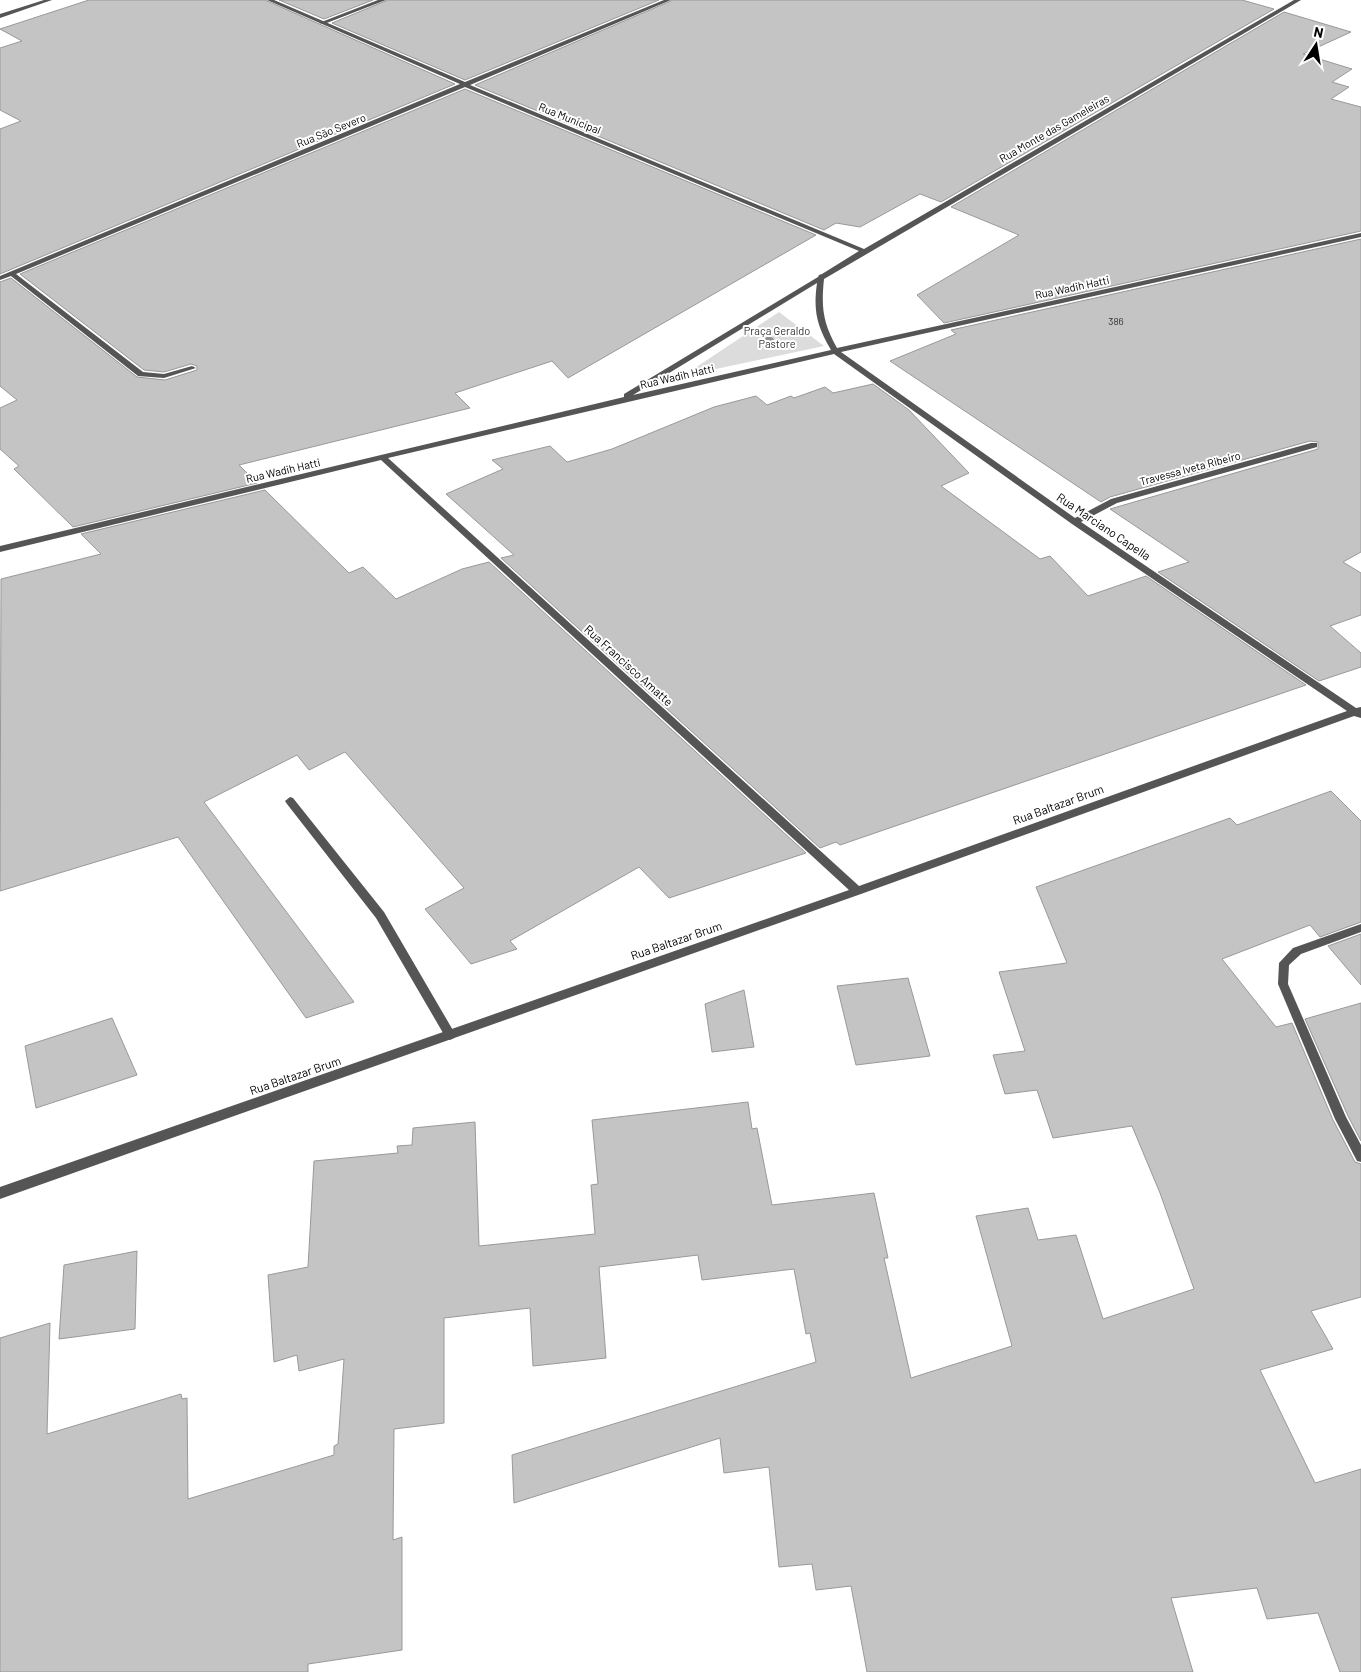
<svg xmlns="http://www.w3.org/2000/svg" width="1361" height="1672" viewBox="0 0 1361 1672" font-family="Barlow,sans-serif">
	<rect width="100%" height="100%" fill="#fff"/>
	<path fill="#dcdcdc" d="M779 312 824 346 683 376Z"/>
	<g fill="#c4c4c4" stroke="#999">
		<path d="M89 0H265L455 84 0 274V129L21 121 0 110V48L22 41 0 29Z"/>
		<path d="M279 0H373L324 19Z"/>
		<path d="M388 0H659L465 80 332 23Z"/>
		<path d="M673 0H1242L1274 9 941 202 920 194 860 227 836 223 824 230 475 85Z"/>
		<path d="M1284 12 1351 32 1303 54 1352 69 1332 82 1349 87 1331 99 1361 107V231L944 323 917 295 1019 235 951 207Z"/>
		<path d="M465 89 816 235 568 378 552 361 455 393 470 408 239 465 257 483 73 527 14 469 19 466 0 449V408L17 400 0 386V282L11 278 137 377 165 380 197 370V366L191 364 164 372 144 370 20 274Z"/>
		<path d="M1361 239V552L1343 562 1361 573V615L1330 626 1361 653V667L1319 681 1158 572 1189 562 1110 509 1318 449V442L1310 441 1110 497 1101 502 890 361 956 334 951 330Z"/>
		<path d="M873 384 909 410 969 473 941 486 1040 559 1050 556 1088 596 1146 576 1306 685 840 845 836 842 820 848 501 558 514 555 446 494 503 469 492 460 550 446 567 462 612 449 714 407 756 396 767 405 791 396 794 398 825 387 833 393Z"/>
		<path d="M265 490 349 573 363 567 396 599 462 569 489 562 806 853 669 898 639 867 510 941 517 949 471 964 425 909 464 888 345 752 309 770 297 755 204 802 354 1002 306 1018 178 837 0 891 1 579 101 554 81 534Z"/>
		<path d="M1331 791 1361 821V922L1320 937 1310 925 1222 959 1276 1027 1292 1023 1333 1120 1355 1162 1361 1164V1297L1311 1311 1333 1349 1260 1370 1315 1483 1361 1469V1672H1340L1318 1613 1267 1619 1257 1588 1171 1598 1193 1672H867L851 1586 816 1590 812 1564 779 1567 769 1467 724 1473 720 1438 514 1503 512 1455 816 1362 810 1333 806 1334 794 1269 702 1280 698 1255 599 1267 606 1358 533 1366 530 1308 444 1318V1423L394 1429 393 1540 402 1537V1650L308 1664V1672H0V1338L50 1323 47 1434 181 1394 182 1399 187 1398 188 1499 334 1455V1446L338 1444 344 1359 299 1371 297 1355 274 1362 268 1275 308 1267 314 1161 398 1153 397 1146 412 1145 413 1128 475 1122 479 1246 595 1234 591 1185 598 1184 592 1120 748 1102 752 1129 757 1128 772 1205 874 1193 888 1258H884L911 1378 1012 1346 976 1216 1028 1208 1038 1240 1076 1235 1103 1319 1194 1289 1160 1193 1132 1126 1053 1138 1037 1090 1005 1094 993 1055 1025 1051 999 972 1067 963 1036 887 1230 818 1237 825Z"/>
		<path d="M1361 934V985L1328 946Z"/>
		<path d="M908 978 930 1056 856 1065 837 986Z"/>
		<path d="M744 990 754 1047 712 1052 705 1004Z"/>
		<path d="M1361 1003V1141L1348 1116 1305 1019Z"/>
		<path d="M112 1018 137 1075 36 1108 25 1046Z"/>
		<path d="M137 1251 135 1329 59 1339 64 1265Z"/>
	</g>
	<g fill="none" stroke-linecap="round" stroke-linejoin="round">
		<g fill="#555" fill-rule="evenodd">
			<path d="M378 0H386L324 24 319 23Z"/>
			<path d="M290 797 293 798 384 912 454 1032 456 1035 454 1038 450 1040 446 1038 376 918 287 804 285 801Z"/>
			<path d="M1361 924V932L1301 954 1289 965 1288 984 1346 1117 1361 1145V1162L1357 1161 1335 1119 1278 984 1279 963 1293 948Z"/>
		</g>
		<g fill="#555" fill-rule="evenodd">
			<path d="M44 0H52L0 18V14Z"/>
			<path d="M267 0H274L465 82 664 0H671L470 85 864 249 1294 0H1301L824 279C821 308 823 323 837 348L1361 233V237L841 352 1075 518 1111 499 1311 443H1317V447L1117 503 1081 522 1356 708 1361 707V718L1354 716 861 894 0 1199V1187L849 890 381 460 0 552V546L624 397V394L818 277 819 275 822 274 859 251 465 87 16 274 143 372 164 374 192 366 196 368 164 378 138 376 11 276 0 280V276L460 84ZM817 283C813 311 817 326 831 350L633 395ZM834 354 1072 524 1347 711 859 886 388 458Z"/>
		</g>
	</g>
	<circle fill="#8f8f8f" cx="769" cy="342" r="5.5"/>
	<g text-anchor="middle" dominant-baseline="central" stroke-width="4" stroke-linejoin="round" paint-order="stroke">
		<g font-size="10" fill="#313131">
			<text x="1116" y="321">386</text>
		</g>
		<g font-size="11" fill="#000" stroke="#fff">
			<text transform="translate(570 118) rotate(22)">Rua Municipal</text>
			<text transform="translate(1054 128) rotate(-30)">Rua Monte das Gameleiras</text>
			<text transform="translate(331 130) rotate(-22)">Rua São Severo</text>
			<text transform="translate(1072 287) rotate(-12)">Rua Wadih Hatti</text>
			<text transform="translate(677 376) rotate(-13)">Rua Wadih Hatti</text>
			<text transform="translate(1190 468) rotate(-15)">Travessa Iveta Ribeiro</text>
			<text transform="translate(283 470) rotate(-13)">Rua Wadih Hatti</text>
		</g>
		<g font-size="11" fill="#333" stroke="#fff">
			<text x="777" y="330">Praça Geraldo<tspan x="777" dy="13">Pastore</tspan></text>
		</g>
		<g font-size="12" fill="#000" stroke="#fff">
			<text transform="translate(1104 526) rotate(34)">Rua Marciano Capella</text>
			<text transform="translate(629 665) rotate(42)">Rua Francisco Amatte</text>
			<text transform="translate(1058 804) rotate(-20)">Rua Baltazar Brum</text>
			<text transform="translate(676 940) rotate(-19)">Rua Baltazar Brum</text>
			<text transform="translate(295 1075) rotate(-19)">Rua Baltazar Brum</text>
		</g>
	</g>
	<g transform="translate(1316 45) rotate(12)" stroke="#ffffff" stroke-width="4" paint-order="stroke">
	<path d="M0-4L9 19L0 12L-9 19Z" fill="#000000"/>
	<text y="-8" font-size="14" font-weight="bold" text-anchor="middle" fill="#000000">N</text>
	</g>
</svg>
